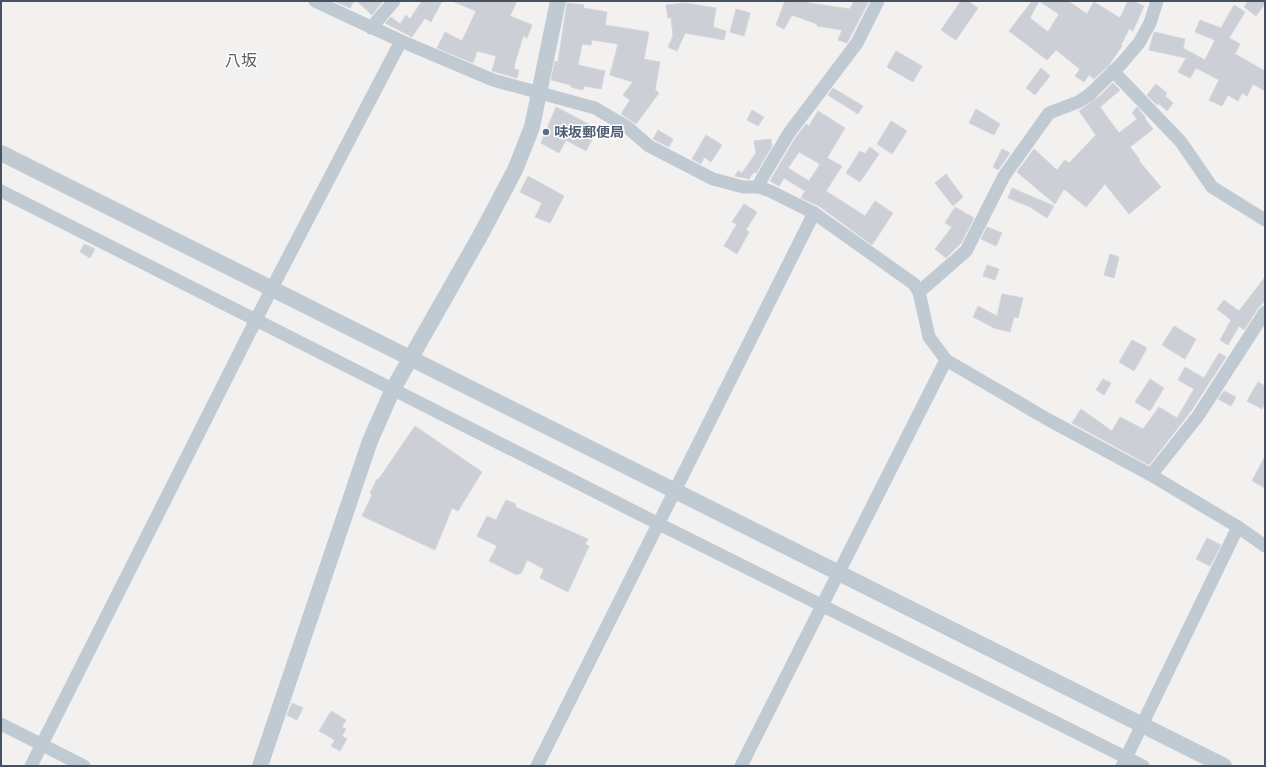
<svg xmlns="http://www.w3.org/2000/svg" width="1266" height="767" viewBox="0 0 1266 767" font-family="'IBM Plex Sans','Noto Sans JP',sans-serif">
	<rect width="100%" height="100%" fill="#f3f0f0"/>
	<g fill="#cccfd6" stroke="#d3d6dc" fill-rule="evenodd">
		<path d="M334 1H354L350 8Z"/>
		<path d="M357 1H383L372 15Z"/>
		<path d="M422 1H442L431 22 425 18 412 37 385 23 391 17 400 24 406 15 410 19Z"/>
		<path d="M452 1H517L510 16 532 25 527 38 523 36 515 63 514 69 519 70 517 78 492 71 496 56 477 51 473 63 437 48 445 32 462 41 476 11Z"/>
		<path d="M785 1H809V3L850 9 854 1H869L847 43 838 40 842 30 817 26V24L792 15 784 29 776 25Z"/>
		<path d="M961 1H968L978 8 956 40 941 30Z"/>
		<path d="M1032 1H1068L1087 14 1094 2 1120 18 1128 1H1133L1144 6 1133 31 1129 29 1121 45 1122 46 1109 65 1094 79 1089 75 1084 82 1075 76 1080 69 1056 50 1047 60 1009 31ZM1039 1 1059 14 1048 32 1030 18Z"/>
		<path d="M1248 1H1265V4L1256 16 1244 7Z"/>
		<path d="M567 3 584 5 583 8 607 12 605 25 649 32 644 59 660 62 655 90 659 93 636 124 621 114 630 100 623 95 633 82 610 75 618 44 592 40 591 45 582 44 578 65 605 71 601 89 584 86 583 90 571 87V85L551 80 555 61 558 62Z"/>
		<path d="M685 3 716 8 713 27 726 31 724 40 685 33 677 51 668 47 673 36 671 17 668 18 666 5Z"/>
		<path d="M1234 5 1245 12 1229 38 1240 44 1235 54 1265 71V91L1253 84 1247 96 1242 93 1238 101 1228 95 1222 106 1209 100 1219 80 1196 68 1190 78 1178 72 1186 58 1149 50 1154 32 1185 39 1183 48 1205 60 1215 40 1195 32 1200 20 1221 28Z"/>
		<path d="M736 9 750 13 744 36 730 32Z"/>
		<path d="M896 51 922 66 913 82 887 67Z"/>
		<path d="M1041 68 1050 76 1035 95 1026 88Z"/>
		<path d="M1113 83 1120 90 1100 107 1119 133 1137 119 1132 113 1137 107 1146 118 1145 119 1153 129 1130 147 1140 160 1139 161 1161 187 1129 214 1105 184 1086 207 1064 189 1055 204 1017 172 1034 149 1057 170 1065 160 1069 163 1096 135 1079 111 1101 95Z"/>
		<path d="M1156 84 1167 93 1165 96 1173 103 1167 111 1158 103 1157 105 1147 95Z"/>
		<path d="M833 88 863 106 858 114 828 95Z"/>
		<path d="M556 107 598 129 586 151 566 140 559 153 541 143Z"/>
		<path d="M976 109 1000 124 994 135 969 123Z"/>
		<path d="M752 110 764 117 758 126 747 120Z"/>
		<path d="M818 111 845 128 827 158 842 166 826 191 865 216 875 201 893 213 872 245 819 206 801 198 805 191 784 178 779 186 770 181 796 137 806 124 809 126ZM799 152 820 164 809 181 788 168Z"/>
		<path d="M891 121 907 131 892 154 877 144Z"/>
		<path d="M658 130 673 139 669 147 653 139Z"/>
		<path d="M706 135 722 145 711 162 704 157 701 164 692 159Z"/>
		<path d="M771 139 772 146 756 173 754 172 749 179 735 176 738 171 742 173 756 153 754 141Z"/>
		<path d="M870 147 879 154 860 182 846 173 860 151 865 154Z"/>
		<path d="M1002 149 1010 153 998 170 993 167Z"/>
		<path d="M946 174 963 197 953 206 935 183Z"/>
		<path d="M528 176 564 196 550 223 535 217 542 203 520 192Z"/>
		<path d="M1012 188 1054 206 1047 218 1030 207 1008 198Z"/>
		<path d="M744 204 757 212 746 230 749 232 737 254 724 246 737 224 732 222Z"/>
		<path d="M955 207 974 218 961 243 946 258 935 249 952 227 945 223Z"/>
		<path d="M987 227 1002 233 996 246 981 239Z"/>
		<path d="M84 244 95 249 90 258 80 252Z"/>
		<path d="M1110 254 1119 257 1114 278 1104 275Z"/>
		<path d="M987 265 999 269 995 280 983 276Z"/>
		<path d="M1265 277V301L1258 308 1244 330 1239 326 1228 345 1220 340 1231 320 1217 309 1224 300 1239 311Z"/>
		<path d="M1002 294 1023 298 1018 318 1014 317 1010 332 994 328 973 317 978 306 997 316Z"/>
		<path d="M1174 326 1196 339 1185 359 1162 345Z"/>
		<path d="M1132 340 1147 348 1134 371 1119 362Z"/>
		<path d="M1219 353 1226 357 1191 411 1149 465 1072 423 1081 409 1112 431 1120 417 1143 429 1159 407 1177 418 1194 389 1178 380 1185 367 1204 378Z"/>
		<path d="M1103 379 1111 383 1104 395 1096 390Z"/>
		<path d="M1150 379 1164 388 1150 411 1135 402Z"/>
		<path d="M1258 382 1265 386V403L1262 409 1247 401Z"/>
		<path d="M1224 391 1236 397 1231 406 1218 399Z"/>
		<path d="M415 426 482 472 458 511 452 508 435 550 362 516 372 495 370 493 377 479 378 480Z"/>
		<path d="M1265 456V488L1252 481Z"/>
		<path d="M506 500 516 504 515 507 588 539 585 544 589 546 568 592 540 578 544 569 527 560 522 572 517 575 489 561 497 546 477 536 487 516 496 520Z"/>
		<path d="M1207 538 1221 545 1210 566 1196 559Z"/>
		<path d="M292 703 303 708 297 720 287 715Z"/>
		<path d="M331 711 346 720 342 727 346 729 342 736 347 739 340 751 331 746 335 740 319 731Z"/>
	</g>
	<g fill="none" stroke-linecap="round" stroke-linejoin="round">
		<g stroke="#bfcad3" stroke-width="13">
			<path d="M315 1 401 41 493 80 595 108 627 127 649 146 713 179 743 187H759L770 191 814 213 914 284 919 292 929 337 946 360 1047 419 1151 475 1238 527 1265 546"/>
			<path d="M371 28 394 1"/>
			<path d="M1113 71 1181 142 1212 187 1265 220"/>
			<path d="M759 187 761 180 789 133 857 43 878 1"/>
			<path d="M1 191 659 524 1143 766"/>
			<path d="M919 292 966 251 1004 176 1049 113 1078 102 1089 95 1121 64 1139 43 1150 23 1157 1"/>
			<path d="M1151 475 1198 416 1265 312"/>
			<path d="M1 724 84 766"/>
			<path d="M31 766 272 288 401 41"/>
			<path d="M537 766 814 213"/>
			<path d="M741 766 946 360"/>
			<path d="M1122 766 1238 527"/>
		</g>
		<g stroke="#bfcad3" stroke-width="16">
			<path d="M1 153 1224 766"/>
			<path d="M260 766 370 441 393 389 480 236 515 170 532 127 558 1"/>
		</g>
	</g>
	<circle fill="#5c6f8a" stroke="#fff" stroke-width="1.5" cx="546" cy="132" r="4"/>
	<g text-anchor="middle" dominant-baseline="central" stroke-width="3" stroke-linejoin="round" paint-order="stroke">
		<g font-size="14" font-weight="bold" fill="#4e5e75" stroke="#fff" text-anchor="start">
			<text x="554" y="132">味坂郵便局</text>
		</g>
		<g font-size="16" fill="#5c6066" stroke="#fff">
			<text x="241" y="60">八坂</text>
		</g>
	</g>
	<rect width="1266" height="767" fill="none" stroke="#465260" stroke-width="4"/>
</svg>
